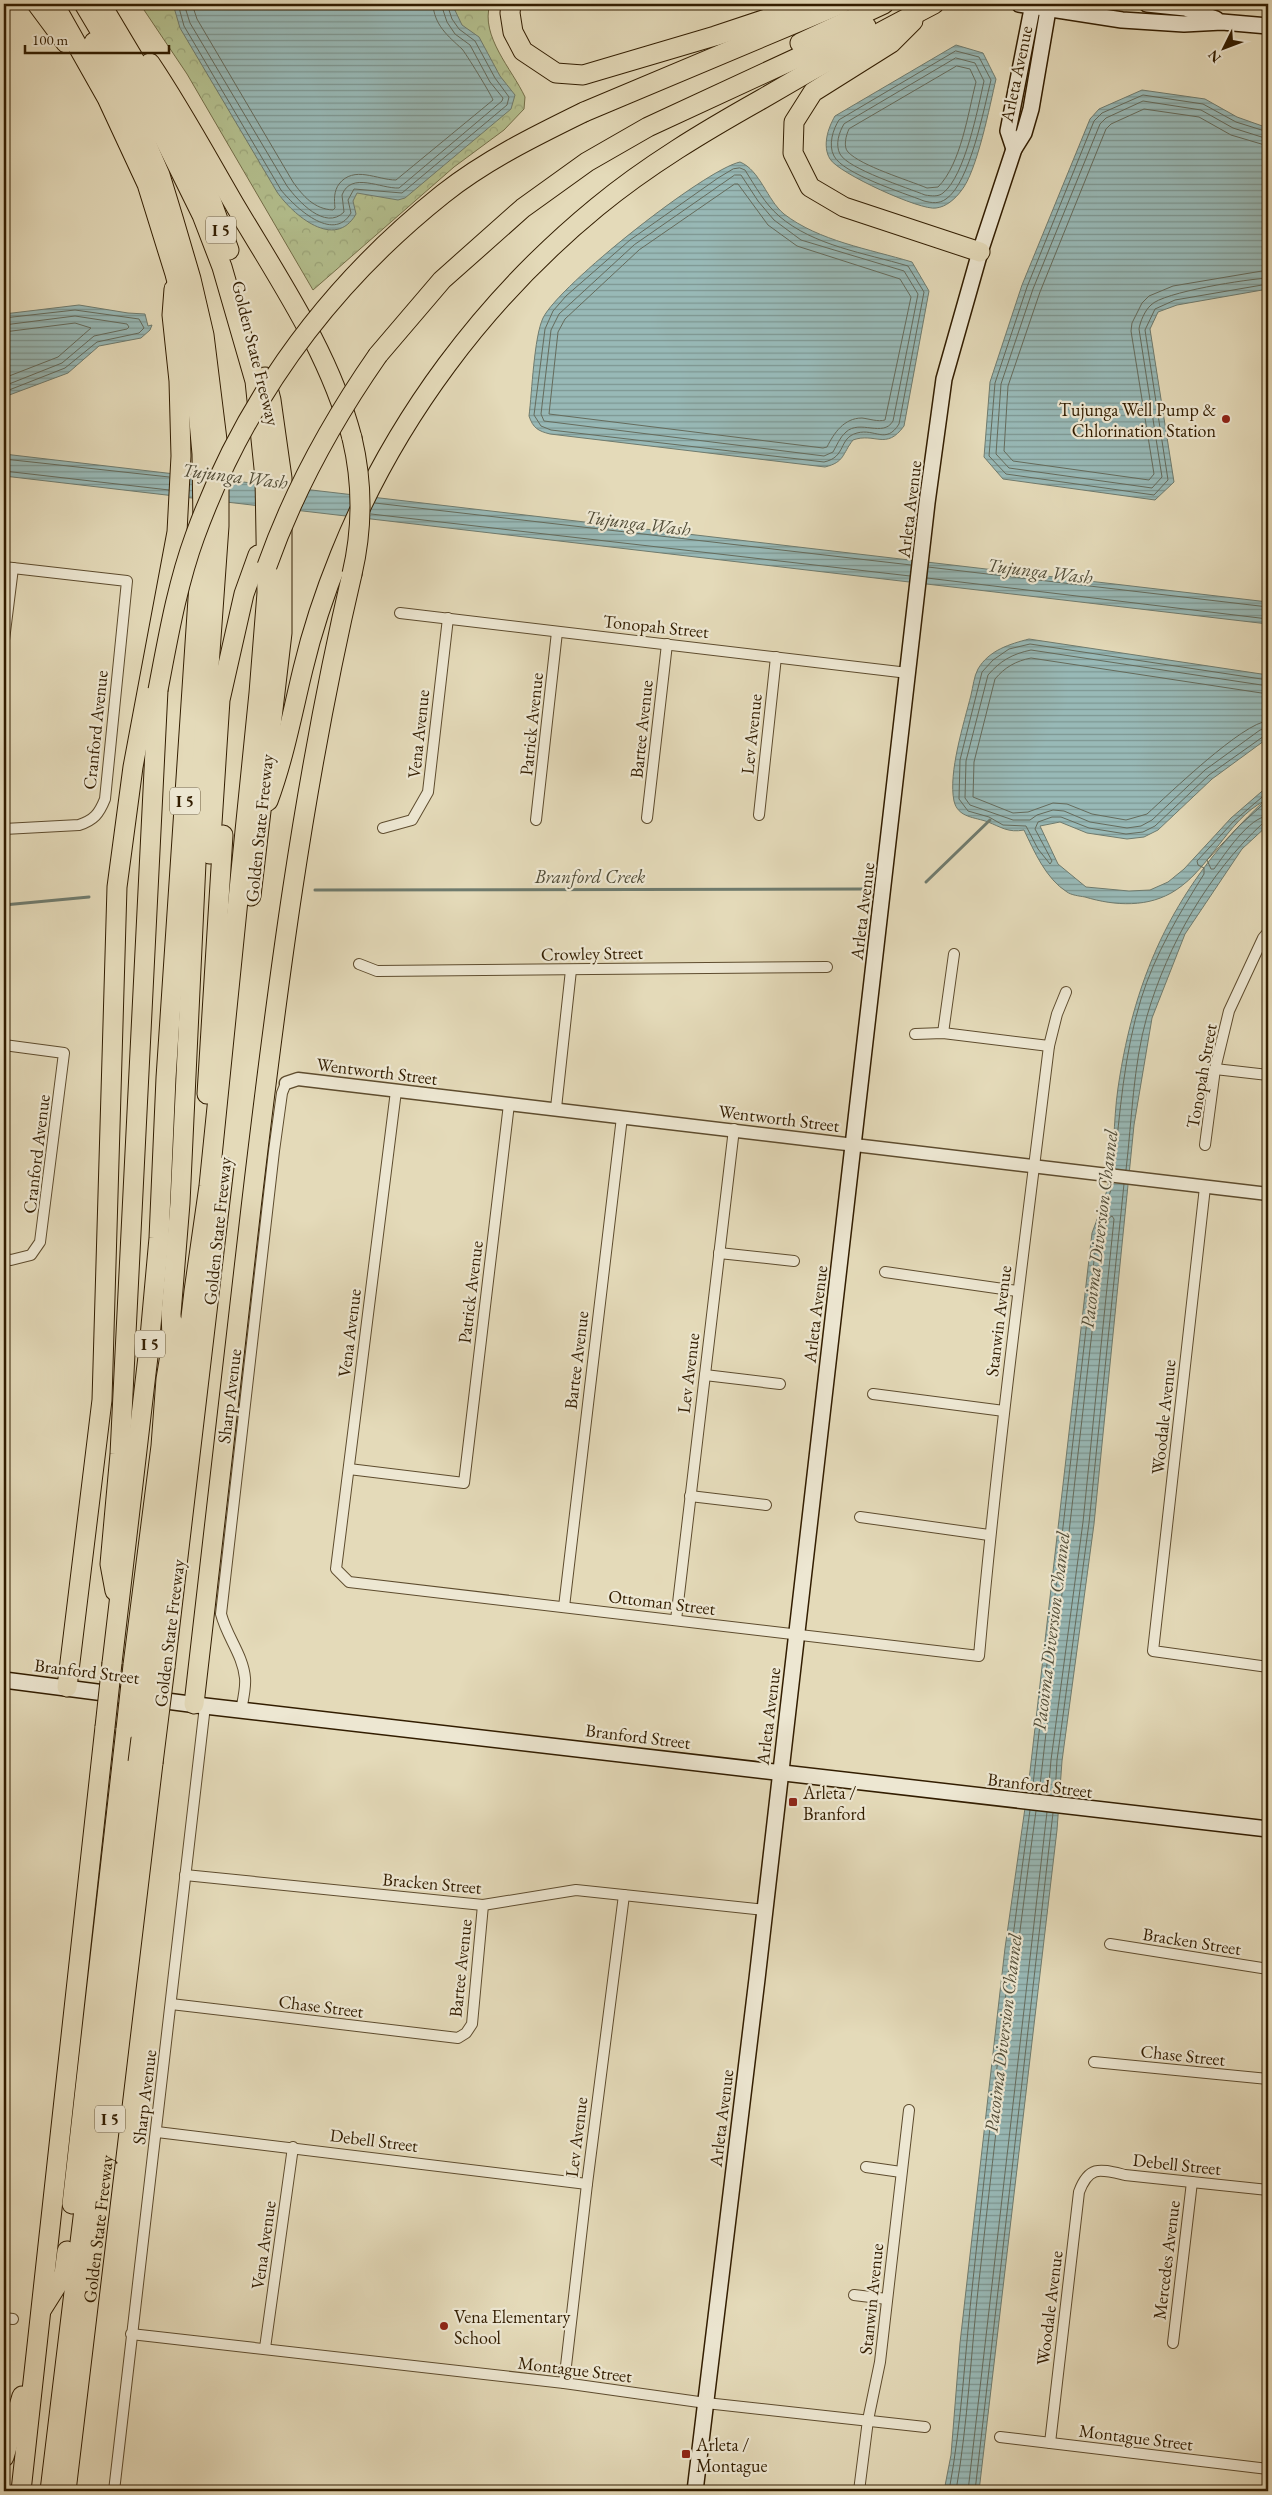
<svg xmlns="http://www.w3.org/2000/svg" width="1272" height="2495" viewBox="0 0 1272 2495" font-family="'EB Garamond',serif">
	<defs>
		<pattern id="park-crowns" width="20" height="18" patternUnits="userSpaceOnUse" patternTransform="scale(1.25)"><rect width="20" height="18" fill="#b4c08f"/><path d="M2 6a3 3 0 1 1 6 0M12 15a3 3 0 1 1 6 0" fill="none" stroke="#9ba57a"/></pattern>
		<pattern id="water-rules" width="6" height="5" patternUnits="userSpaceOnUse" patternTransform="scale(1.25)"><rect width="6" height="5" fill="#98b9b7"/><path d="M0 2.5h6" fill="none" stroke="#7d9692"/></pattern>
	</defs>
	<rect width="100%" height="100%" fill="#e4dab9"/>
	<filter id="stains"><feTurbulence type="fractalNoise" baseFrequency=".004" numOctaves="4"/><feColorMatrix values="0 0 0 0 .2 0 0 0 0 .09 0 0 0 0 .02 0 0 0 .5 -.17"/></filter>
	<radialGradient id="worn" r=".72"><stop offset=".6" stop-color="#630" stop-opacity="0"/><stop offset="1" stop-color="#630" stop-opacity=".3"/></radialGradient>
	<path fill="url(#park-crowns)" stroke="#736e48" d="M140 4H490C480 36 512 69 525 97L524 109 504 130 454 167 313 290 187 74Z"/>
	<g fill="url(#water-rules)" stroke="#6f7b6e">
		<path d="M173 4H452L462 25 479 37 500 76 515 95 511 109 405 198 398 200 357 193 353 201 356 214C335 251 293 215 277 192L180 28Z"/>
		<path d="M956 45 983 53 996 79C990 105 977 172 961 191 955 199 946 207 936 208 921 211 838 173 830 159 822 146 828 128 835 116Z"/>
		<path d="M1142 90 1205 99 1237 117 1268 128V289L1177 305 1158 312 1150 329 1174 482 1155 500 1003 479 984 457 990 382 1022 285 1090 119 1099 109Z"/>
		<path d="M740 162C760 170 767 200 784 214 819 241 869 249 912 262L929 291 904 426C886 451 875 432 853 440 842 454 845 462 825 467L550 434C538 431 533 428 529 416 532 392 534 337 543 318 559 285 704 170 740 162Z"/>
		<path d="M79 305 128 313 145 314 148 326 152 325 150 330 141 338 99 346 68 373 4 397V314Z"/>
		<path d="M4 454 1268 602V624L4 476Z"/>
		<path d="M1029 639 1268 675V738L1212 779 1158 830 1144 837 1127 839 1087 833 1060 822 1040 826 1058 864 1086 887 1129 891 1150 890 1168 882 1184 869 1231 818 1268 786V825L1242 849 1185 934 1152 1018 1134 1125 1094 1524 1062 1761 1057 1830 979 2491H944L951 2455 960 2343 1005 1948 1029 1780 1092 1233C1097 1219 1103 1205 1107 1190 1115 1158 1113 1122 1118 1088 1135 971 1177 883 1264 801 1227 821 1211 867 1176 890 1149 908 1115 906 1085 897 1079 896 1071 895 1067 892 1046 879 1034 851 1024 830 1008 833 1001 827 988 822 975 817 958 818 954 801 948 773 964 723 971 695 973 687 974 676 978 669 989 650 1010 644 1029 639Z"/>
	</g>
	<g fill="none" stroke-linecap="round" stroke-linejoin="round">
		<g stroke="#656b5c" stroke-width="1">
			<path d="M178 4 184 26 281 190C294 206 333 244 351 213L348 200 354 189 402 193 507 105 509 97 495 78 475 41 459 29 452 19 447 4"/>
			<path d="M184 4 190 23 287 186C298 201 325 231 344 212L342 195C351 171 381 189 399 188L502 101 503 98 490 82 470 45 455 34 447 22 441 4"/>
			<path d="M192 4 197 19 293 182C303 196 314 209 333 210L335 208C334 199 334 191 339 184 354 165 377 180 396 180L493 100C492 96 465 52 462 49 448 36 434 25 433 4"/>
			<path d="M956 51 979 57 991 80C984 108 970 183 946 199 939 204 932 203 924 201 904 193 843 174 834 156 828 145 833 129 839 120Z"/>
			<path d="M956 58 975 63 984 81C978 108 965 176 943 193 938 197 932 196 925 195 908 188 848 169 840 154 835 145 839 132 844 124Z"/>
			<path d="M957 66 970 69 976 82C968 113 961 164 938 187L927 188C908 180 861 166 848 152 843 147 846 135 849 129Z"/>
			<path d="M1268 132 1236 122 1203 104 1143 95 1102 113 1094 121 1027 287 995 383 989 456 1006 474 1154 495 1168 480 1145 330 1155 309 1175 300 1268 284"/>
			<path d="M1268 139 1233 128 1201 110 1143 101 1106 118 1100 124 1033 289 1001 384 996 454 1009 468 1152 488 1162 477 1139 329C1140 322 1145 310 1151 305 1163 292 1248 279 1268 278"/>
			<path d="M1268 146 1231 135 1199 117 1144 109 1111 124 1106 129 1040 292 1008 386 1004 451 1013 461 1149 480 1154 474 1131 331 1132 323 1142 303 1149 296 1173 286 1268 270"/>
			<path d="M740 168 745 170C755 186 765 204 779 216 814 246 865 253 908 266L924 292 899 424C886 445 875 428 857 433 838 438 847 457 824 462L551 430 541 426 534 415 545 329 553 311 566 296 630 240 718 178 733 169Z"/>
			<path d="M735 175H741L758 201 774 220 801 240 904 271 918 294 893 421C883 438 860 419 846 432 840 437 837 445 833 452L824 456 544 421 541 414 551 330 559 314 634 245Z"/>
			<path d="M735 184H738L768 225 797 246 900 279 911 297 885 420C878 422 870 419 862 418 844 418 834 433 827 447L823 448 549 414 558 332 565 319 639 250Z"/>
			<path d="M4 318 75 310 139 319 144 328 139 333 97 342 65 368 4 392"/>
			<path d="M4 325 75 316 127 324 129 327 127 329 94 336 62 363 4 386"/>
			<path d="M4 332 75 323 91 328 58 357 4 378"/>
			<path d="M4 459 169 477"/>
			<path d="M4 471 169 490"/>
			<path d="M375 503 911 565"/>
			<path d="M371 514 910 576"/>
			<path d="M928 567 1268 607"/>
			<path d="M927 578 1268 619"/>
			<path d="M1268 680 1030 644 1009 649 993 660 982 672 960 760 959 799 968 811 989 817 1003 825 1026 826 1038 849 1050 864 1052 861 1035 829 1038 822 1052 817H1061L1089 828 1126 834 1143 832 1155 826 1209 775 1264 736 1268 735"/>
			<path d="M1268 686 1031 650C1012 654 1000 661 988 675L966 761 965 798 970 805 1013 820H1030L1037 815 1053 810 1064 811 1090 822 1127 828 1141 826 1152 820 1205 770 1260 730 1268 728"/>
			<path d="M1268 694 1031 658C1016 661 1005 667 995 679L974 762 973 797 1013 813 1028 812 1053 803 1067 804 1092 814 1126 820 1147 814C1168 795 1243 722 1268 721"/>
			<path d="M1268 800 1239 826 1207 860 1211 869H1214C1225 854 1249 817 1268 816"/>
			<path d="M1114 1168C1120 1112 1124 1054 1141 999 1155 954 1179 914 1204 874V868L1198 865 1197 861 1234 821 1268 792"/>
			<path d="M1126 1170C1132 1119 1133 1066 1147 1016 1168 944 1208 874 1263 823L1268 822"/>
			<path d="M1032 1793 1097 1235 1113 1183"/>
			<path d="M1039 1794 1103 1236 1109 1218 1112 1216 1114 1219 1083 1522 1051 1760 1048 1795"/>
			<path d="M1055 1795 1057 1760 1089 1523 1124 1184"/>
			<path d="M949 2491C962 2422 965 2351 973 2280 990 2123 1008 1967 1030 1810"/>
			<path d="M956 2491C968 2422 971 2351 979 2281 997 2124 1014 1967 1036 1811"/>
			<path d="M968 2491 1047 1812"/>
			<path d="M975 2491 1053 1813"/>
		</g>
		<g stroke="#6f7b6e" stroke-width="3">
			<path d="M926 882 990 820"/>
			<path d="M315 890 865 889"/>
			<path d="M4 905 89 897"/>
		</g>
		<defs>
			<g id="minor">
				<path d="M4 567 127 581 105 799C99 814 94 820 79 825L4 829"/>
				<path d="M400 613 908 673"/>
				<path d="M4 640 13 568"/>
				<path d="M759 815 776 657"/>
				<path d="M647 818 667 644"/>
				<path d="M536 820 557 632"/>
				<path d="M383 828 412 820 428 792 448 618"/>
				<path d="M359 964 377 971 827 967"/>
				<path d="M943 1033 954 954"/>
				<path d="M915 1034 943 1033 1049 1046"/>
				<path d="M4 1045 64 1053 40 1242 31 1255 11 1260 4 1259"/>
				<path d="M1215 1069 1268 1075"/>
				<path d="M396 1091 336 1569 349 1582 979 1656C997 1452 1024 1249 1049 1046L1057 1014 1066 992"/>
				<path d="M556 1108 571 970"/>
				<path d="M1205 1145 1215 1069 1229 1011 1263 938 1268 932"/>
				<path d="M1205 1187 1153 1651 1268 1667"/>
				<path d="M719 1253 794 1261"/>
				<path d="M885 1272 1017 1291"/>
				<path d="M705 1375 780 1384"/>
				<path d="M873 1394 1004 1411"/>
				<path d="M349 1469 464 1483 509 1104"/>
				<path d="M690 1496 766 1505"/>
				<path d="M860 1517 989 1535"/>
				<path d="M564 1607 622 1117"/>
				<path d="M676 1620 734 1129"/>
				<path d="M241 1710C243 1700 246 1688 245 1678 243 1655 227 1637 221 1614L274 1151 282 1093 286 1083"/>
				<path d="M185 1875 483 1905 576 1890 765 1910"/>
				<path d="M1110 1944 1268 1969"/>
				<path d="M171 2004 458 2038 466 2033 472 2024 483 1905"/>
				<path d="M1094 2062 1268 2079"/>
				<path d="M157 2132 587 2184"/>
				<path d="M866 2167 901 2172"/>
				<path d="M854 2295 887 2299"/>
				<path d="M4 2318 13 2319"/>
				<path d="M131 2334 564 2383 706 2403 925 2427"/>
				<path d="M1173 2343 1192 2182"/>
				<path d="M265 2348 293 2147"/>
				<path d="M564 2383 587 2184 624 1895"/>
				<path d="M1000 2437 1268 2469"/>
				<path d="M1050 2443 1079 2192C1089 2165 1100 2169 1125 2175L1268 2190"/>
				<path d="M114 2491 205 1706"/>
				<path d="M859 2491 868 2420 880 2362 909 2110"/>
			</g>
			<path id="tertiary" d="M286 1083 298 1079 1268 1194"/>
			<g id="secondary">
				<path d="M1019 4 1122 20 1184 24 1222 22 1268 26"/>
				<path d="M1147 4 1185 8 1216 19"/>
				<path d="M1014 149 1008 131 1033 4"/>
				<path d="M4 1680 205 1706 1268 1829"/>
				<path d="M695 2491 757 1979 927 503 944 379 980 252 1014 149 1024 133 1031 109 1049 4"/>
			</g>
			<g id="motorway">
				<path d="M37 4 66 43"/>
				<path d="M54 4 107 98 147 184 175 274 185 312 193 355 202 454 203 524 166 1078 159 1238 149 1348 112 1663"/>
				<path d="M84 4 165 140 202 215 222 267 255 381 265 478 267 593 259 693 209 1186 194 1291 150 1667"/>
				<path d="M101 4 187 148 212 203 229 250"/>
				<path d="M511 4 510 13 513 32 523 51 556 73 583 75 715 36 811 4"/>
				<path d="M913 21 891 43 813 92 794 122 793 153 810 187 844 207 980 252"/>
				<path d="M94 42 137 122 160 175 174 221 191 279 204 335 219 456V526L198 820 180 1203 171 1314 172 1337"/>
				<path d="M800 43 884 4"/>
				<path d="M150 63C181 109 208 159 236 207 280 281 330 354 352 438"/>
				<path d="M584 112 841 4"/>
				<path d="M378 355 442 280 523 208 587 162 648 127 866 26"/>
				<path d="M268 801C284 758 292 714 303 669 312 631 325 592 340 555 394 420 485 299 597 207 648 165 705 131 762 99 818 66 876 34 934 4"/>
				<path d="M210 854 220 700 244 594 258 555"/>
				<path d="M251 896 282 633V478L271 400 265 377"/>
				<path d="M207 1094 223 835"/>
				<path d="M115 1591 110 1564 120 1454 158 690"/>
				<path d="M133 1665 161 1446 166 1379 175 1325"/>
				<path d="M165 1667 224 1167"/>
				<path d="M67 1687 102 1400 117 887 133 767 177 532 181 456 179 381 172 315 174 289"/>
				<path d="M194 1704C213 1539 232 1374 251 1208 276 996 303 783 352 574"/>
				<path d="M72 2204 126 1729"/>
				<path d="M42 2309 64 2274 67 2251"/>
				<path d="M4 2457 22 2396"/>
				<path d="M21 2491 105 1727"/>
				<path d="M50 2491 138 1762"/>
				<path id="s1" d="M66 2491 153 1763"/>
			</g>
		</defs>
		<use href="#minor" stroke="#5e4c2e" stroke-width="12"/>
		<use href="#tertiary" stroke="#5e4c2e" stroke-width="15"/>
		<use href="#secondary" stroke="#321d00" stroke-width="18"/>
		<use href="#motorway" stroke="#321d00" stroke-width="21"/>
		<use href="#minor" stroke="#ede7d2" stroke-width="10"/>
		<use href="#tertiary" stroke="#ede7d2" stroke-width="12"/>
		<use href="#secondary" stroke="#ede7d2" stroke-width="15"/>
		<use href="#motorway" stroke="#e4dab9" stroke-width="19"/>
		<defs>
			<g id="motorway-bridge">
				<path d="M352 438C363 484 363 527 352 574"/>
				<path d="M267 566C294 490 332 421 378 355"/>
				<path d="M158 690C168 638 177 585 195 536 245 399 330 284 443 194 486 160 535 136 584 112"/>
				<path d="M105 1727 112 1663"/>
				<path d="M126 1729 133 1665"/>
				<path d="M138 1762 150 1667"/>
				<path d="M153 1763 165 1667"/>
			</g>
		</defs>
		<use href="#motorway-bridge" stroke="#321d00" stroke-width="21" stroke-linecap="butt"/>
		<use href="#motorway-bridge" stroke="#e4dab9" stroke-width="19"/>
	</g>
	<g fill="#8f2418" stroke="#ede7d2" stroke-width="2">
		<circle cx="1226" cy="419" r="5"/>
		<rect x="788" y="1797" width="10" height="10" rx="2.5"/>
		<circle cx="444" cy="2326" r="5"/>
		<rect x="681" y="2449" width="10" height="10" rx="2.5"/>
	</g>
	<g text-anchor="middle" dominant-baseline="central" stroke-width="4.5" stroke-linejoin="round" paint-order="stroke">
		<g fill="#ede7d2" stroke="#6a5a3f" stroke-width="1">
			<rect x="206" y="216.5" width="30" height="27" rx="4"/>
			<rect x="170" y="787.5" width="30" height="27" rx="4"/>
			<rect x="135" y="1330.5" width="30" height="27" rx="4"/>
			<rect x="95" y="2105.5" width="30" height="27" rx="4"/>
		</g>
		<g font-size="16" font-weight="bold" fill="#321d00">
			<text x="221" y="230">I 5</text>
			<text x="185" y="801">I 5</text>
			<text x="150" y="1344">I 5</text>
			<text x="110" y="2119">I 5</text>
		</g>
		<g font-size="18" fill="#321d00" stroke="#ede7d2">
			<text transform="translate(1016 74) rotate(-78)">Arleta Avenue</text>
			<text transform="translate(256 353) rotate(76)">Golden State Freeway</text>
			<text transform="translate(909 509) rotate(-83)">Arleta Avenue</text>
			<text transform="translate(656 626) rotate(6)">Tonopah Street</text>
			<text transform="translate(531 724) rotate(-84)">Patrick Avenue</text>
			<text transform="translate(641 729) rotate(-84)">Bartee Avenue</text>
			<text transform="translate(95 730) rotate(-84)">Cranford Avenue</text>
			<text transform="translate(418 734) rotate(-84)">Vena Avenue</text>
			<text transform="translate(751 734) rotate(-84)">Lev Avenue</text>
			<text transform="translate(259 828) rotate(-84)">Golden State Freeway</text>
			<text transform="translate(862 911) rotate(-83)">Arleta Avenue</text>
			<text transform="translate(592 953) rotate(-1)">Crowley Street</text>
			<text transform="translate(377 1071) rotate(7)">Wentworth Street</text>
			<text transform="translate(1201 1076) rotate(-80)">Tonopah Street</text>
			<text transform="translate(779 1118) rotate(7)">Wentworth Street</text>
			<text transform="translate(36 1154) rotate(-83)">Cranford Avenue</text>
			<text transform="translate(217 1231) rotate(-84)">Golden State Freeway</text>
			<text transform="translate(470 1292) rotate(-83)">Patrick Avenue</text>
			<text transform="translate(815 1314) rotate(-83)">Arleta Avenue</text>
			<text transform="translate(998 1321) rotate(-83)">Stanwin Avenue</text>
			<text transform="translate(349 1333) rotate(-83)">Vena Avenue</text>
			<text transform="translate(576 1360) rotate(-83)">Bartee Avenue</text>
			<text transform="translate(688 1373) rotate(-83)">Lev Avenue</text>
			<text transform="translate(229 1396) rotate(-83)">Sharp Avenue</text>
			<text transform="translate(1163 1417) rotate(-84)">Woodale Avenue</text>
			<text transform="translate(662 1602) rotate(7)">Ottoman Street</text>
			<text transform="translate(169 1633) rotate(-83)">Golden State Freeway</text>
			<text transform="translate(87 1671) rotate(7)">Branford Street</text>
			<text transform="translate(768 1716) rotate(-83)">Arleta Avenue</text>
			<text transform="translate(638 1736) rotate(7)">Branford Street</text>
			<text transform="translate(1040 1785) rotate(7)">Branford Street</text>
			<text transform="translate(432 1883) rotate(5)">Bracken Street</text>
			<text transform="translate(1192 1941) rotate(9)">Bracken Street</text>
			<text transform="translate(460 1968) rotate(-84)">Bartee Avenue</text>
			<text transform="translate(321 2006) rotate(7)">Chase Street</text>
			<text transform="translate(1183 2055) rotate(6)">Chase Street</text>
			<text transform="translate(144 2097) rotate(-83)">Sharp Avenue</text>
			<text transform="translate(721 2118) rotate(-83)">Arleta Avenue</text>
			<text transform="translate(576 2137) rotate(-83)">Lev Avenue</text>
			<text transform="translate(374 2140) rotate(7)">Debell Street</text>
			<text transform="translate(1177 2164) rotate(6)">Debell Street</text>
			<text stroke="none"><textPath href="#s1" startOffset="264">Golden State Freeway</textPath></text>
			<text transform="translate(263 2245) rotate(-82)">Vena Avenue</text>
			<text transform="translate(1166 2260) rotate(-83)">Mercedes Avenue</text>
			<text transform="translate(871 2299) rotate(-84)">Stanwin Avenue</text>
			<text transform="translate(1049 2308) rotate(-83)">Woodale Avenue</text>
			<text transform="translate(575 2369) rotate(7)">Montague Street</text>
			<text transform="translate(1136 2437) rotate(7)">Montague Street</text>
		</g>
		<g font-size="18" fill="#321d00" stroke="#ede7d2" text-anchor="start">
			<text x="1216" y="409" text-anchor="end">Tujunga Well Pump &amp;<tspan x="1216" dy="21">Chlorination Station</tspan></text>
			<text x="803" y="1792">Arleta /<tspan x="803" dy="21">Branford</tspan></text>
			<text x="454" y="2316">Vena Elementary<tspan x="454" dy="21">School</tspan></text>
			<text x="696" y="2444">Arleta /<tspan x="696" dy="21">Montague</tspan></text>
		</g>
		<g font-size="19" font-style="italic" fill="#514c37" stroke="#ede7d2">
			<text transform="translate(235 476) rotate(7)">Tujunga Wash</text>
			<text transform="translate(638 523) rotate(7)">Tujunga Wash</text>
			<text transform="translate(1040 571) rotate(7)">Tujunga Wash</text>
			<text x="590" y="876">Branford Creek</text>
			<text transform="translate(1099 1229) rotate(-83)">Pacoima Diversion Channel</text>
			<text transform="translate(1051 1631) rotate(-83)">Pacoima Diversion Channel</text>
			<text transform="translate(1003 2033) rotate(-83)">Pacoima Diversion Channel</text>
		</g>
	</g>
	<rect width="1272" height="2495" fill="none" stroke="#e4dab9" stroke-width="20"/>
	<rect x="5" y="5" width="1262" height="2485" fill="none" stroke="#321d00" stroke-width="2.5"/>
	<rect x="10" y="10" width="1252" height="2475" fill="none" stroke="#321d00"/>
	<g transform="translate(1224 48) rotate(228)" stroke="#ede7d2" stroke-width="4" paint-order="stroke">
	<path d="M0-4L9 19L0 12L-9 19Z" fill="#321d00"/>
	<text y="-8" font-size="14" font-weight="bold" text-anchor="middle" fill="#321d00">N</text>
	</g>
	<path d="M25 45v8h144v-8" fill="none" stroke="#321d00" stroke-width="2.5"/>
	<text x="32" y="45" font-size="15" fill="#321d00" stroke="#ede7d2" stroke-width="4" paint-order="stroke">100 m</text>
	<rect width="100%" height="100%" filter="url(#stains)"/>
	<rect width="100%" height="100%" fill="url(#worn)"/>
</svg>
